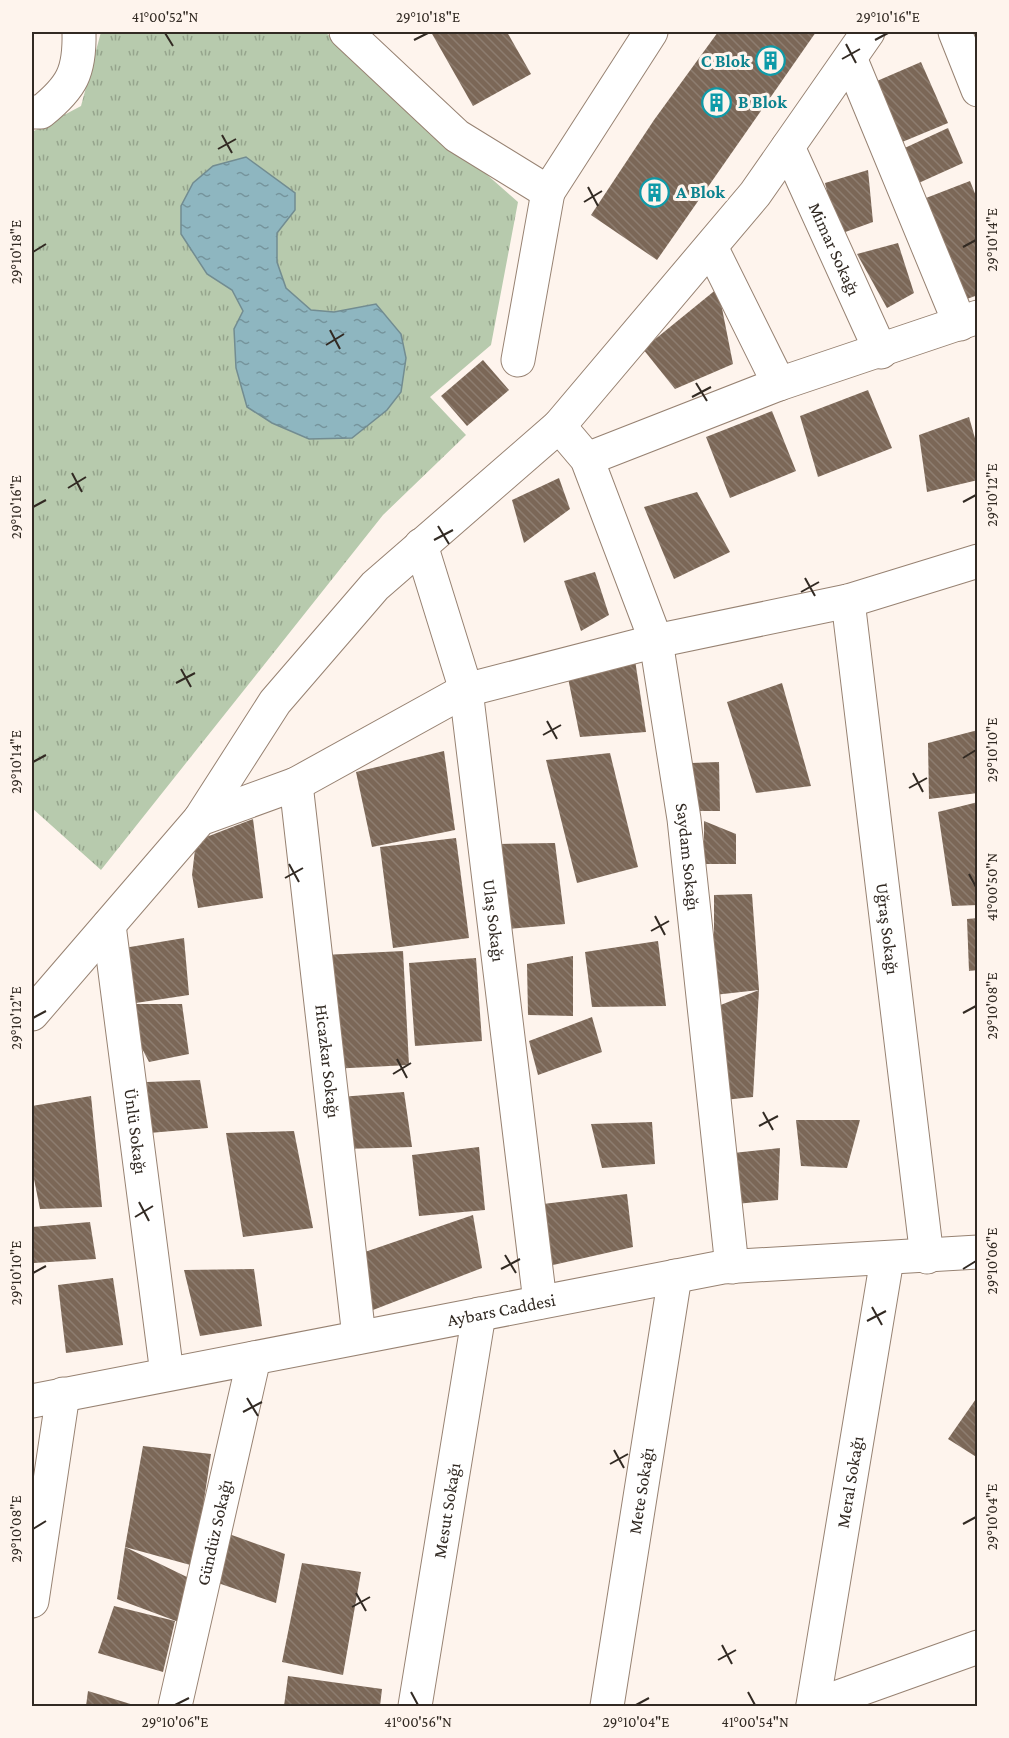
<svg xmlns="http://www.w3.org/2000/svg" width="1009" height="1738" viewBox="0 0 1009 1738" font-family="'Crimson Pro',serif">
	<defs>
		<pattern id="grass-tufts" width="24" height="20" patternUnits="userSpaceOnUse" patternTransform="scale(1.5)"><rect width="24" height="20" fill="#b7caad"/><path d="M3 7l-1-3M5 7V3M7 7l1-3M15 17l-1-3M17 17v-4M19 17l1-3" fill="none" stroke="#95a48c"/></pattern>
		<pattern id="water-ripples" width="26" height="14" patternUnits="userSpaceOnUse" patternTransform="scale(1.5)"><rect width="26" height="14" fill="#8eb6c0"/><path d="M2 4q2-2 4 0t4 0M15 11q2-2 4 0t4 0" fill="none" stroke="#75949c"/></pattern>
		<pattern id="building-back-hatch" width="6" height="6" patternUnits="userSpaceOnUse" patternTransform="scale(1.5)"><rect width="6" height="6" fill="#7b6757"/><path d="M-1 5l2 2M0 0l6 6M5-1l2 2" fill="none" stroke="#8d7d70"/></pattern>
	</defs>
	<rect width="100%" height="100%" fill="#fef4ed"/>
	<path fill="url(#grass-tufts)" d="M101 32H325L518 202 491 345 430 397 466 435 383 515 101 870 32 808V132L81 106Z"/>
	<path fill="url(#water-ripples)" stroke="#728c91" stroke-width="1.5" d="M246 157 295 193V210L277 233V262L286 288 311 310 334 312 376 304 401 334 406 358 401 392 387 410 352 438 309 439 272 423 247 407 236 368 234 329 243 311 232 290 207 274 181 234V206L193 183 213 166Z"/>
	<g fill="url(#building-back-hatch)">
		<path d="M431 32H507L531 74 473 106Z"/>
		<path d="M718 32H816L657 260 591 215 654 120Z"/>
		<path d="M921 62 948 123 895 145 870 84Z"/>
		<path d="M948 128 963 163 912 186 896 152Z"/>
		<path d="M868 170 873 222 837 235 825 183Z"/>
		<path d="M970 181 978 201V295L964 300 926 198Z"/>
		<path d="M898 243 914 293 887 308 857 254Z"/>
		<path d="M718 288 733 364 675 389 643 349Z"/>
		<path d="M483 360 509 390 467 426 441 396Z"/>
		<path d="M868 390 892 448 818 477 800 416Z"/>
		<path d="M772 411 796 471 730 498 706 437Z"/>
		<path d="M969 417 978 449V480L927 492 919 435Z"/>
		<path d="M559 478 570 509 524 543 512 500Z"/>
		<path d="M697 492 730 552 674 579 644 507Z"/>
		<path d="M595 572 609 615 581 631 564 581Z"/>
		<path d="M635 660 646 732 580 737 566 668Z"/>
		<path d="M782 683 811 786 756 793 727 702Z"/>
		<path d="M978 730V793L929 799 928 743Z"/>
		<path d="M444 751 455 830 372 847 356 772Z"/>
		<path d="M610 753 638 867 577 883 546 760Z"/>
		<path d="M719 762 720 811H693L691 763Z"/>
		<path d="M978 802V905L952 906 938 812Z"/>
		<path d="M253 819 263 898 198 908 192 875 196 841Z"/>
		<path d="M704 821 736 834V864H704Z"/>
		<path d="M456 838 469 938 393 948 380 847Z"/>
		<path d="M555 843 565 924 508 929 499 844Z"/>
		<path d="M752 894 759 990 714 995V895Z"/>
		<path d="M978 918V970L969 971 967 919Z"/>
		<path d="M184 938 189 995 129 1004H182L189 1054 149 1062 119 1004 112 950Z"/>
		<path d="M658 941 666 1006 592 1007 585 952Z"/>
		<path d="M403 951 409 1065 330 1069 324 955Z"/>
		<path d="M573 956V1016L528 1015 527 964Z"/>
		<path d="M476 958 482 1041 415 1046 409 963Z"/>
		<path d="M759 990 753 1097 714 1101 718 1006Z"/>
		<path d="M592 1017 602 1052 538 1075 529 1041Z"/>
		<path d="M200 1080 208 1128 149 1133 147 1082Z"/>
		<path d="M404 1092 412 1147 344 1149 340 1097Z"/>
		<path d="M91 1096 102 1207 40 1209 32 1169V1106Z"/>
		<path d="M796 1120H860L847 1168 801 1166Z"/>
		<path d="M652 1122 655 1164 602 1168 591 1124Z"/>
		<path d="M294 1131 313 1228 243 1237 226 1133Z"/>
		<path d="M479 1147 485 1210 419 1216 412 1155Z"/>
		<path d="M780 1148 778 1200 736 1204 733 1153Z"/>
		<path d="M627 1194 633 1247 553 1265 543 1204Z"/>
		<path d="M473 1215 482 1268 373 1310 359 1254Z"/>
		<path d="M90 1222 96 1259 34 1263 32 1227Z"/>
		<path d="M254 1269 262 1326 200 1336 184 1270Z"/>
		<path d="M113 1278 123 1345 66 1353 58 1285Z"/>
		<path d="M978 1396V1458L948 1439Z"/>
		<path d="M143 1446 211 1454 194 1566 125 1547Z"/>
		<path d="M229 1534 285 1554 276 1603 215 1582Z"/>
		<path d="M125 1547 189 1578 184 1624 117 1599Z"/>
		<path d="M302 1563 361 1572 343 1675 282 1662Z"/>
		<path d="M114 1606 175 1621 163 1672 98 1653Z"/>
		<path d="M288 1676 382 1689 380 1706H284Z"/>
		<path d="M88 1691 137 1706H86Z"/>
	</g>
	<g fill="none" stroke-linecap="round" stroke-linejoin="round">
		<defs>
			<g id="minor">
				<path d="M346 32 457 136 548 192 651 32"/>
				<path d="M955 32 978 90"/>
				<path d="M851 60 960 324"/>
				<path d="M32 112H41C72 87 80 72 79 32"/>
				<path id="s1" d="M788 147 881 352"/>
				<path d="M711 247 779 384"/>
				<path d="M518 360 548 192"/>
				<path d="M559 426 755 194 868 32"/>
				<path d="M587 459 779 384 978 317"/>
				<path id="s2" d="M421 545 466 690 540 1302"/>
				<path id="s3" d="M848 601 927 1257"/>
				<path id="s4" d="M296 784 359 1337"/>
				<path id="s5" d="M200 819 275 702 375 586 559 426 587 459 656 641 684 819 732 1267"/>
				<path id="s6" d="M109 925 167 1374"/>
				<path d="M32 1014 200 819 296 784 466 690 656 641 848 601 978 561"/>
				<path id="s7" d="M32 1401 723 1267 978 1252"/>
				<path d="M32 1601 63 1394"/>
				<path id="s8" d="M813 1705 887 1259"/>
				<path id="s9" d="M175 1706 254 1358"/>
				<path id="s10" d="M415 1706 479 1314"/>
				<path id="s11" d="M607 1706 675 1276"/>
				<path d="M813 1706 978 1647"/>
			</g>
		</defs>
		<use href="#minor" stroke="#978272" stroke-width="35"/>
		<use href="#minor" stroke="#fff" stroke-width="33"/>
	</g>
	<path fill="none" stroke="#322a23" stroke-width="2" d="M165 33 173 46M414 40 428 33M875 40 888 33M846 44 856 63M842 59 860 49M222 135 232 153M218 149 236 139M588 187 598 206M584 202 602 191M963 247 976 240M33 252 46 244M330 330 340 349M326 345 344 334M696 383 707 401M692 397 711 387M72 473 82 492M68 488 86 477M963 502 976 495M33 507 46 500M438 526 449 544M434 540 453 530M805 578 815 596M801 592 819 582M181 669 191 687M176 683 195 673M547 721 557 739M543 735 561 725M963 758 976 750M33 762 46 755M913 773 923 792M909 788 927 778M289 864 299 882M969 874 976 887M285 878 303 868M655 916 665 935M651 931 669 921M963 1013 976 1006M33 1018 46 1011M397 1059 407 1078M393 1074 411 1063M763 1112 773 1130M759 1126 778 1116M139 1202 149 1221M135 1217 153 1206M505 1255 516 1273M501 1269 520 1259M963 1269 976 1261M33 1273 46 1266M872 1307 882 1325M867 1321 886 1311M247 1398 258 1416M243 1412 262 1402M614 1450 624 1468M610 1464 628 1454M963 1524 976 1517M33 1529 46 1521M356 1593 366 1611M352 1607 370 1597M722 1645 732 1664M718 1660 736 1650M411 1692 418 1705M748 1692 755 1705M175 1705 189 1698M636 1705 649 1698"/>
	<defs>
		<symbol id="building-ring" viewBox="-11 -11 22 22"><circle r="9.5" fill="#fef4ed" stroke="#0f9aa8" stroke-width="1.5"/><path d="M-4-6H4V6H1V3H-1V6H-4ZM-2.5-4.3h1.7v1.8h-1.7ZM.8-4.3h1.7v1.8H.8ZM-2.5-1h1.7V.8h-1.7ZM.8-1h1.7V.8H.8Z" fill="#0f9aa8"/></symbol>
	</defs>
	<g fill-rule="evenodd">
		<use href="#building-ring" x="754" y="44" width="33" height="33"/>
		<use href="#building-ring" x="700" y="86" width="33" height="33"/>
		<use href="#building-ring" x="638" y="176" width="33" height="33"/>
	</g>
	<g text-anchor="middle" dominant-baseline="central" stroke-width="6" stroke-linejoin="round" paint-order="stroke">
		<g font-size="18" font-weight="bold" fill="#0d838f" stroke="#fef4ed" text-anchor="start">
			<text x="750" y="61" text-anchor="end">C Blok</text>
			<text x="738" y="102">B Blok</text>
			<text x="676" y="192">A Blok</text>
		</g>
		<g font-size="18" fill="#322a23" stroke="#fef4ed">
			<text stroke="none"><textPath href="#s1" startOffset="112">Mimar Sokağı</textPath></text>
			<text stroke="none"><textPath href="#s5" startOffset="992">Saydam Sokağı</textPath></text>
			<text stroke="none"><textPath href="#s2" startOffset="384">Ulaş Sokağı</textPath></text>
			<text stroke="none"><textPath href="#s3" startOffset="330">Uğraş Sokağı</textPath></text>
			<text stroke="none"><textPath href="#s4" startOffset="279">Hicazkar Sokağı</textPath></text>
			<text stroke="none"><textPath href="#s6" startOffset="208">Ünlü Sokağı</textPath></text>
			<text stroke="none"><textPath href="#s7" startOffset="478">Aybars Caddesi</textPath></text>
			<text stroke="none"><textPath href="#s8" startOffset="226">Meral Sokağı</textPath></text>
			<text stroke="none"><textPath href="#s11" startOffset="218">Mete Sokağı</textPath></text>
			<text stroke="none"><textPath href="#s10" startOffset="198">Mesut Sokağı</textPath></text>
			<text stroke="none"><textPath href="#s9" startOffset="178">Gündüz Sokağı</textPath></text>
		</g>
	</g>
	<rect width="1009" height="1738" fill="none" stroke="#fef4ed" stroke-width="66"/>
	<rect x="33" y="33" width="943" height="1672" fill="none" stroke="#322a23" stroke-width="2"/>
	<g font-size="15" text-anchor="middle" fill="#322a23">
		<text x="165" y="22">41°00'52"N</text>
		<text x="428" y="22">29°10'18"E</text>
		<text x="888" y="22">29°10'16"E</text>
		<text transform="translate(992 240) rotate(-90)" y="5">29°10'14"E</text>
		<text transform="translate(16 252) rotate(-90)" y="5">29°10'18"E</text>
		<text transform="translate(992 495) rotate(-90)" y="5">29°10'12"E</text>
		<text transform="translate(16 507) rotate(-90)" y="5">29°10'16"E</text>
		<text transform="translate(992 750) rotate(-90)" y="5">29°10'10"E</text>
		<text transform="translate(16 762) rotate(-90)" y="5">29°10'14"E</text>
		<text transform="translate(992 887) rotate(-90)" y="5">41°00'50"N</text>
		<text transform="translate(992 1006) rotate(-90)" y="5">29°10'08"E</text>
		<text transform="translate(16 1018) rotate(-90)" y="5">29°10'12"E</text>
		<text transform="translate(992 1261) rotate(-90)" y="5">29°10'06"E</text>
		<text transform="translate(16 1273) rotate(-90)" y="5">29°10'10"E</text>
		<text transform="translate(992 1517) rotate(-90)" y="5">29°10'04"E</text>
		<text transform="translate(16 1529) rotate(-90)" y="5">29°10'08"E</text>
		<text x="175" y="1727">29°10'06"E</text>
		<text x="418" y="1727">41°00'56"N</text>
		<text x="636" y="1727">29°10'04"E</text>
		<text x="755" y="1727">41°00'54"N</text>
	</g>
</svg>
